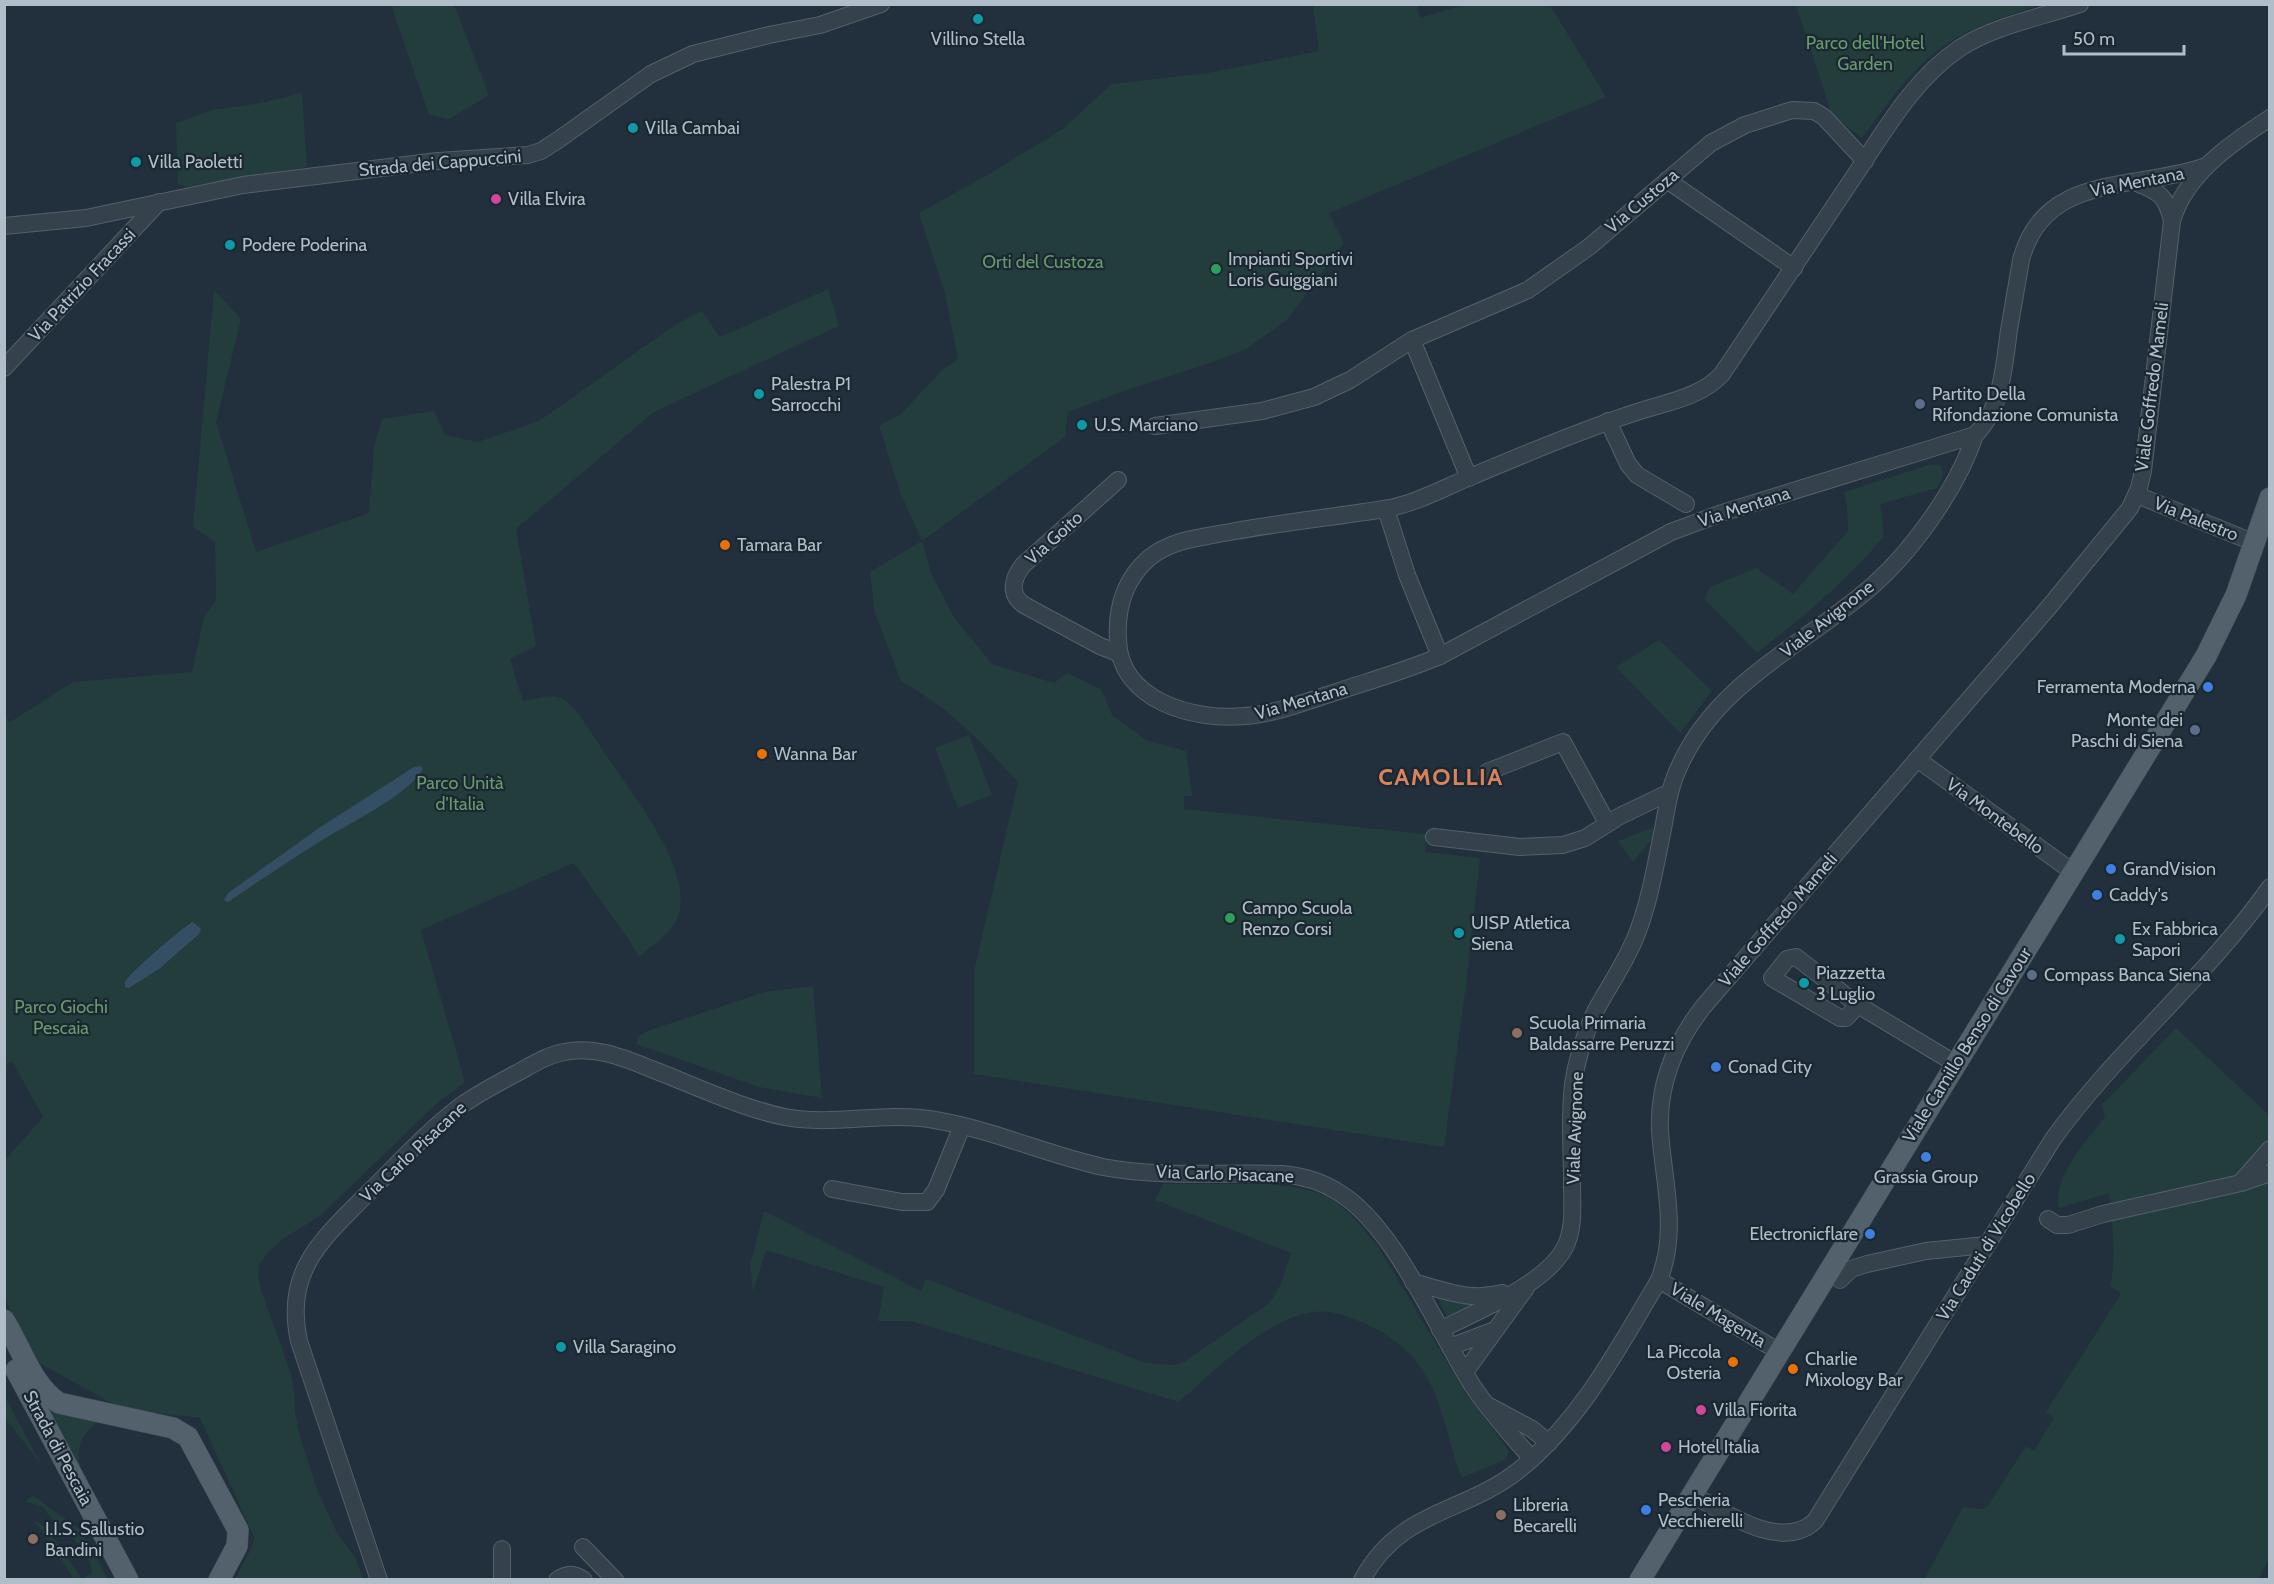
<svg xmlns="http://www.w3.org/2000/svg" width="2274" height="1584" viewBox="0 0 2274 1584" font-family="Cabin,sans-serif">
	<rect width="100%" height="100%" fill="#21303c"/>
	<g fill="#233d3d">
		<path d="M391 5H454L489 95 449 119 429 115Z"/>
		<path d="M1313 5H1417L1420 18 1463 5H1550L1606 97 1329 213 1344 243 1287 320 1246 349 1213 362 1124 391 1068 412 1065 437 922 541 931 573 953 616 992 664 1054 683 1067 673 1101 689 1112 715 1146 740 1186 751 1192 796H1184V809L1426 834 1425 852 1480 858 1467 977 1444 1147 974 1074V971L1018 782C980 741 951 709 901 681L875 613 870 572 922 541 900 492 879 426 901 414 941 371 958 359 945 294 919 213 984 177 1063 129 1111 84 1208 73 1319 51Z"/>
		<path d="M1796 5H2038C2007 16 1972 26 1945 45 1910 69 1887 105 1862 138L1832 115Z"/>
		<path d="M302 93 307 167 187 187 178 184 176 123 212 110 261 103Z"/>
		<path d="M828 289 839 326 654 412 516 529 536 646 510 659 523 701C537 699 554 691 567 702 582 715 596 741 608 758 632 794 692 868 679 913 674 932 653 945 639 957L629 940 574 863 421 930 465 1082 436 1104 320 1216 284 1238 267 1253 259 1266 258 1277 262 1293 291 1374 294 1391 295 1412 300 1437 317 1489 337 1533 355 1557 363 1579H235L253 1545 254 1537 200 1418 150 1412 115 1405 36 1361 5 1299V1160L43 1117 12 1061 5 1066 4 715 10 722 73 682 192 672 204 617 216 600 215 542 193 527 214 290 241 319 216 422 256 552 369 513 374 447 382 419 434 411 445 435 478 442 539 421 678 323 702 311 720 337Z"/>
		<path d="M1932 464 1941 466C1945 475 1941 481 1937 488L1880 504 1884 536C1847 581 1803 617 1757 653L1704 599 1710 587 1756 568 1793 594 1848 531 1847 508 1844 492Z"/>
		<path d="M1659 640 1712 691 1680 733 1616 667Z"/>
		<path d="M969 735 992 795 958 808 935 748Z"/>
		<path d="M1652 828 1655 830V835L1633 862 1618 841Z"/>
		<path d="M813 986 822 1098 759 1087 636 1044 638 1037 647 1031 765 992Z"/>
		<path d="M2176 1028 2269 1115 2270 1556 2259 1579 1924 1580 1963 1507 1982 1509 1987 1507 2026 1446 2034 1451 2054 1418 2046 1412 2121 1294 2110 1286C2117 1254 2112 1225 2109 1193L2059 1208C2052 1177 2087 1140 2105 1117L2102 1105Z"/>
		<path d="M1163 1184H1267L1296 1187 1318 1193 1335 1201 1352 1216 1378 1246 1464 1391 1504 1444 1509 1452 1504 1460 1462 1478C1449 1448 1445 1413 1430 1383 1417 1357 1398 1340 1372 1327 1359 1321 1344 1314 1329 1312 1278 1305 1215 1371 1179 1402L925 1325 909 1321H878L884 1287 766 1250 753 1292 750 1265 764 1211 921 1291 926 1279 1146 1363 1173 1365 1184 1362 1268 1304C1281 1289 1285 1272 1291 1253L1155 1200Z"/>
		<path d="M1437 1298 1456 1303H1479L1452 1316H1447Z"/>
		<path d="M4 1395 41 1464 5 1418Z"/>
		<path d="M39 1395 58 1413 99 1422C78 1435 75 1452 83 1474Z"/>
		<path d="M32 1495 82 1531 108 1579H74L34 1520 46 1527 82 1579 92 1573 88 1554C76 1547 80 1543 72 1537 65 1532 63 1531 59 1523L53 1520 42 1506 25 1502Z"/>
	</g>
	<g fill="#344f64">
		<path d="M421 766 423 769C409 794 354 821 329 836 295 857 263 878 231 900L227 902 224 900 228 893 319 828 414 767Z"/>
		<path d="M193 922 201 929 199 934 159 969 129 988 125 987C125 982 124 982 128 978 134 970 186 924 193 922Z"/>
	</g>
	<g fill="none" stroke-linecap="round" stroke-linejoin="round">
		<defs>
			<g id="minor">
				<path d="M2080 4C2042 17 1993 26 1960 48 1912 80 1883 134 1851 181 1808 245 1765 310 1722 374 1701 397 1668 402 1640 411 1584 429 1529 452 1475 475 1445 487 1416 504 1384 509 1335 517 1285 522 1235 531 1205 537 1174 538 1149 558 1125 579 1116 608 1118 640 1120 701 1194 721 1245 716 1274 714 1305 702 1333 693 1369 681 1405 671 1440 656L1671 532 1722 513 1975 435C2002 409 2004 366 2009 330 2013 307 2017 284 2021 260 2044 171 2138 191 2206 166"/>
				<path d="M1667 180 1794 268"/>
				<path d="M2137 183C2160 192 2166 196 2172 221"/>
				<path d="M4 226 86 218 243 185 438 161 528 155 541 151 558 140 651 74 693 54 769 35 820 25 881 4"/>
				<path d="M1412 340 1469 478"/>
				<path d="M4 368 159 202"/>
				<path d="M1608 421 1628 464 1637 475 1686 504"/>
				<path d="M1155 426 1262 411 1314 397 1350 380 1412 340 1528 290 1589 247 1711 143 1745 125 1792 110 1814 111 1824 117 1865 161"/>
				<path d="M1118 480 1023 565C1013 578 1008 594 1024 605L1100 646 1118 653"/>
				<path d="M2137 495 2255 543"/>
				<path d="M1386 509 1407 575 1440 656"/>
				<path d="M1917 759 2073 872"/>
				<path d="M1487 772 1563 742 1607 823"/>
				<path d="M1434 837 1520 847 1563 845 1585 838 1620 816 1670 792"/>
				<path d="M1858 1005 1846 1018H1840L1772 978 1787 959 1796 957 1858 1005 1956 1064"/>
				<path d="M2241 1182 2270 1149"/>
				<path d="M832 1189 902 1202H927L936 1190 962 1126"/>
				<path d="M2048 1219 2057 1225H2068L2103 1214 2241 1183 2270 1173"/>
				<path d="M1659 1280 1778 1351"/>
				<path d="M1840 1280 1851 1269 1867 1264 1926 1251 1986 1245"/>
				<path d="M1413 1282C1442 1290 1471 1302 1502 1293"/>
				<path d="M1440 1330C1477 1311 1544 1285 1564 1249 1575 1230 1572 1204 1572 1183 1572 1151 1569 1116 1573 1084 1577 1058 1585 1033 1596 1010 1610 984 1628 959 1638 931 1650 899 1656 863 1663 829 1667 807 1670 785 1680 765 1716 685 1800 646 1864 593 1909 556 1957 490 1975 435"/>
				<path d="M1450 1347 1495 1330"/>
				<path d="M1465 1372 1526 1288"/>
				<path d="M1489 1406 1532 1429 1549 1443"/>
				<path d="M1691 1494C1723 1511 1781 1553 1815 1521L2053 1139C2118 1049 2206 978 2270 887"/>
				<path d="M583 1547 615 1580"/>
				<path d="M379 1580 299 1341C284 1273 320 1241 364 1197 396 1166 426 1132 462 1105 479 1093 498 1083 517 1073 532 1065 547 1055 564 1052 595 1045 626 1059 654 1070 693 1085 744 1109 785 1117 833 1126 881 1112 929 1119 989 1128 1044 1154 1103 1167 1160 1178 1224 1172 1282 1174 1303 1176 1321 1181 1338 1192 1394 1225 1437 1329 1472 1385 1490 1412 1511 1435 1532 1459"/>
				<path d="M502 1580V1549"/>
				<path d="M557 1580C567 1573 574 1573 584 1580"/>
				<path d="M1362 1580C1400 1509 1464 1514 1519 1470 1581 1420 1619 1347 1659 1280 1679 1230 1663 1181 1660 1130 1658 1083 1675 1043 1703 1007L2049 607 2130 508 2139 488 2143 471 2172 221C2185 175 2231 143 2270 118"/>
			</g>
			<g id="major">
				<path d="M4 1320C21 1347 32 1386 59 1403L173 1428 188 1437 238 1530 237 1546 219 1580"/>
				<path d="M16 1370 128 1580"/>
				<path d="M1640 1580 2206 656 2236 595 2270 498"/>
			</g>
		</defs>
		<use href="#minor" stroke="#54606a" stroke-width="18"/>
		<use href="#major" stroke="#3f4b55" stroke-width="22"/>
		<use href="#minor" stroke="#35424c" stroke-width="16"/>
		<use href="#major" stroke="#53616d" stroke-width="21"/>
	</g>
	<g fill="#0f9aa8" stroke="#1b2731" stroke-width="2">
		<circle cx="978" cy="19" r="6"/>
		<circle cx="633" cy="128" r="6"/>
		<circle cx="136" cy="162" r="6"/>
		<circle cx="230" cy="245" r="6"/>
		<circle cx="759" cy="394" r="6"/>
		<circle cx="1082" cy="425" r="6"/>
		<circle cx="1459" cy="933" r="6"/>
		<circle cx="2120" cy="939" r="6"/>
		<circle cx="1804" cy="983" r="6"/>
		<circle cx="561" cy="1347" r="6"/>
	</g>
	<g fill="#d1479c" stroke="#1b2731" stroke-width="2">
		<circle cx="496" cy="199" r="6"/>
		<circle cx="1701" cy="1410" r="6"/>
		<circle cx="1666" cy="1447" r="6"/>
	</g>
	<g fill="#2e9e5b" stroke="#1b2731" stroke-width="2">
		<circle cx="1216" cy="269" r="6"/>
		<circle cx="1230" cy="918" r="6"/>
	</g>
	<g fill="#5c6f8a" stroke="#1b2731" stroke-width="2">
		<circle cx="1920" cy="404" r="6"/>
		<circle cx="2195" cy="730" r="6"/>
		<circle cx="2032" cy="975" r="6"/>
	</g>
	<g fill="#e8710a" stroke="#1b2731" stroke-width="2">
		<circle cx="725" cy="545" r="6"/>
		<circle cx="762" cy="754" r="6"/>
		<circle cx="1733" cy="1362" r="6"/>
		<circle cx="1793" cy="1369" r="6"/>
	</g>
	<g fill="#3f7fe0" stroke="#1b2731" stroke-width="2">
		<circle cx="2208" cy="687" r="6"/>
		<circle cx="2111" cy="869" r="6"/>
		<circle cx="2097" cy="895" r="6"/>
		<circle cx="1716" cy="1067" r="6"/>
		<circle cx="1926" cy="1157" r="6"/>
		<circle cx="1870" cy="1234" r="6"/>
		<circle cx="1646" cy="1510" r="6"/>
	</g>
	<g fill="#8d6e63" stroke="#1b2731" stroke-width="2">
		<circle cx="1517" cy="1033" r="6"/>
		<circle cx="1501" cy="1515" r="6"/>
		<circle cx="33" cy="1539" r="6"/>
	</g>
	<g text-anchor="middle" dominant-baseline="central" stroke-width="4.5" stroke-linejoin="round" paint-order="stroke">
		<g font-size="18" fill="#b1bdc8" stroke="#1b2731" text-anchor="start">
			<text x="978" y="39" text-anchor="middle">Villino Stella</text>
			<text x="645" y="128">Villa Cambai</text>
			<text x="148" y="162">Villa Paoletti</text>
			<text x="508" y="199">Villa Elvira</text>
			<text x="242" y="245">Podere Poderina</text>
			<text x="1228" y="259">Impianti Sportivi<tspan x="1228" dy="21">Loris Guiggiani</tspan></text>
			<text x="771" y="384">Palestra P1<tspan x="771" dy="21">Sarrocchi</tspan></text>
			<text x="1932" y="394">Partito Della<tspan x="1932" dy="21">Rifondazione Comunista</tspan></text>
			<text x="1094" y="425">U.S. Marciano</text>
			<text x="737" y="545">Tamara Bar</text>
			<text x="2196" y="687" text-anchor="end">Ferramenta Moderna</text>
			<text x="2183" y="720" text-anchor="end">Monte dei<tspan x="2183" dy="21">Paschi di Siena</tspan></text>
			<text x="774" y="754">Wanna Bar</text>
			<text x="2123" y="869">GrandVision</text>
			<text x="2109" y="895">Caddy's</text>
			<text x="1242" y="908">Campo Scuola<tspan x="1242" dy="21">Renzo Corsi</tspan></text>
			<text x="1471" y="923">UISP Atletica<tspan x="1471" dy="21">Siena</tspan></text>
			<text x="2132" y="929">Ex Fabbrica<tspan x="2132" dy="21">Sapori</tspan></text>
			<text x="1816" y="973">Piazzetta<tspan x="1816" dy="21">3 Luglio</tspan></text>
			<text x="2044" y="975">Compass Banca Siena</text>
			<text x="1529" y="1023">Scuola Primaria<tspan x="1529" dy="21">Baldassarre Peruzzi</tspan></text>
			<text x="1728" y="1067">Conad City</text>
			<text x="1926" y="1177" text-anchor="middle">Grassia Group</text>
			<text x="1858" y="1234" text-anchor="end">Electronicflare</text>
			<text x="573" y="1347">Villa Saragino</text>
			<text x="1721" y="1352" text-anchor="end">La Piccola<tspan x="1721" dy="21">Osteria</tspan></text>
			<text x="1805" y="1359">Charlie<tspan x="1805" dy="21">Mixology Bar</tspan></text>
			<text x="1713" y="1410">Villa Fiorita</text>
			<text x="1678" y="1447">Hotel Italia</text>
			<text x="1658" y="1500">Pescheria<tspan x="1658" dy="21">Vecchierelli</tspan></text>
			<text x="1513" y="1505">Libreria<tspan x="1513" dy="21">Becarelli</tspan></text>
			<text x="45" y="1529">I.I.S. Sallustio<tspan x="45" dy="21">Bandini</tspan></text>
		</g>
		<g font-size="18" fill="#679a6c" stroke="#1b2731">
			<text x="1865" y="43">Parco dell'Hotel<tspan x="1865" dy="21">Garden</tspan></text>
			<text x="1043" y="262">Orti del Custoza</text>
			<text x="460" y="783">Parco Unità<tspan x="460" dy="21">d'Italia</tspan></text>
			<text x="61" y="1007">Parco Giochi<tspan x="61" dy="21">Pescaia</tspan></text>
		</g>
		<g font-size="18" fill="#b1bdc8" stroke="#1b2731">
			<text transform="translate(440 163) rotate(-5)">Strada dei Cappuccini</text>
			<text transform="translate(2137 182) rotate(-11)">Via Mentana</text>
			<text transform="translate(1642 201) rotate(-40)">Via Custoza</text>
			<text transform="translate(82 285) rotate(-47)">Via Patrizio Fracassi</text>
			<text transform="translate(2152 387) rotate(-83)">Viale Goffredo Mameli</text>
			<text transform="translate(1744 507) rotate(-18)">Via Mentana</text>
			<text transform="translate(2196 519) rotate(22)">Via Palestro</text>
			<text transform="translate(1054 538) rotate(-42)">Via Goito</text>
			<text transform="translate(1827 619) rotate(-38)">Viale Avignone</text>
			<text transform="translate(1301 701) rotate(-16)">Via Mentana</text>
			<text transform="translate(1995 816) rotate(36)">Via Montebello</text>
			<text transform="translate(1778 920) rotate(-49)">Viale Goffredo Mameli</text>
			<text transform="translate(1967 1045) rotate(-58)">Viale Camillo Benso di Cavour</text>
			<text transform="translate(1575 1128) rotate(-88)">Viale Avignone</text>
			<text transform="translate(413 1152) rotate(-43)">Via Carlo Pisacane</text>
			<text transform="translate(1225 1174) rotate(2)">Via Carlo Pisacane</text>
			<text transform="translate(1986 1247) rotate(-58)">Via Caduti di Vicobello</text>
			<text transform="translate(1718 1315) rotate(31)">Viale Magenta</text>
			<text transform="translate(58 1448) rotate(62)">Strada di Pescaia</text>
		</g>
		<g font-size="24" font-weight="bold" letter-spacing="1.5" fill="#d9825b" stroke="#1b2731">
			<text x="1441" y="776">CAMOLLIA</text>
		</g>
	</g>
	<rect width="2274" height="1584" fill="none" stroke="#b1bdc8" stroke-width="12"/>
	<path d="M2064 45v9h120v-9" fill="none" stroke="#b1bdc8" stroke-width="3"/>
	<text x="2073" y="45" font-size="18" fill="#b1bdc8" stroke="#1b2731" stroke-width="4.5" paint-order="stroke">50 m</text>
</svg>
